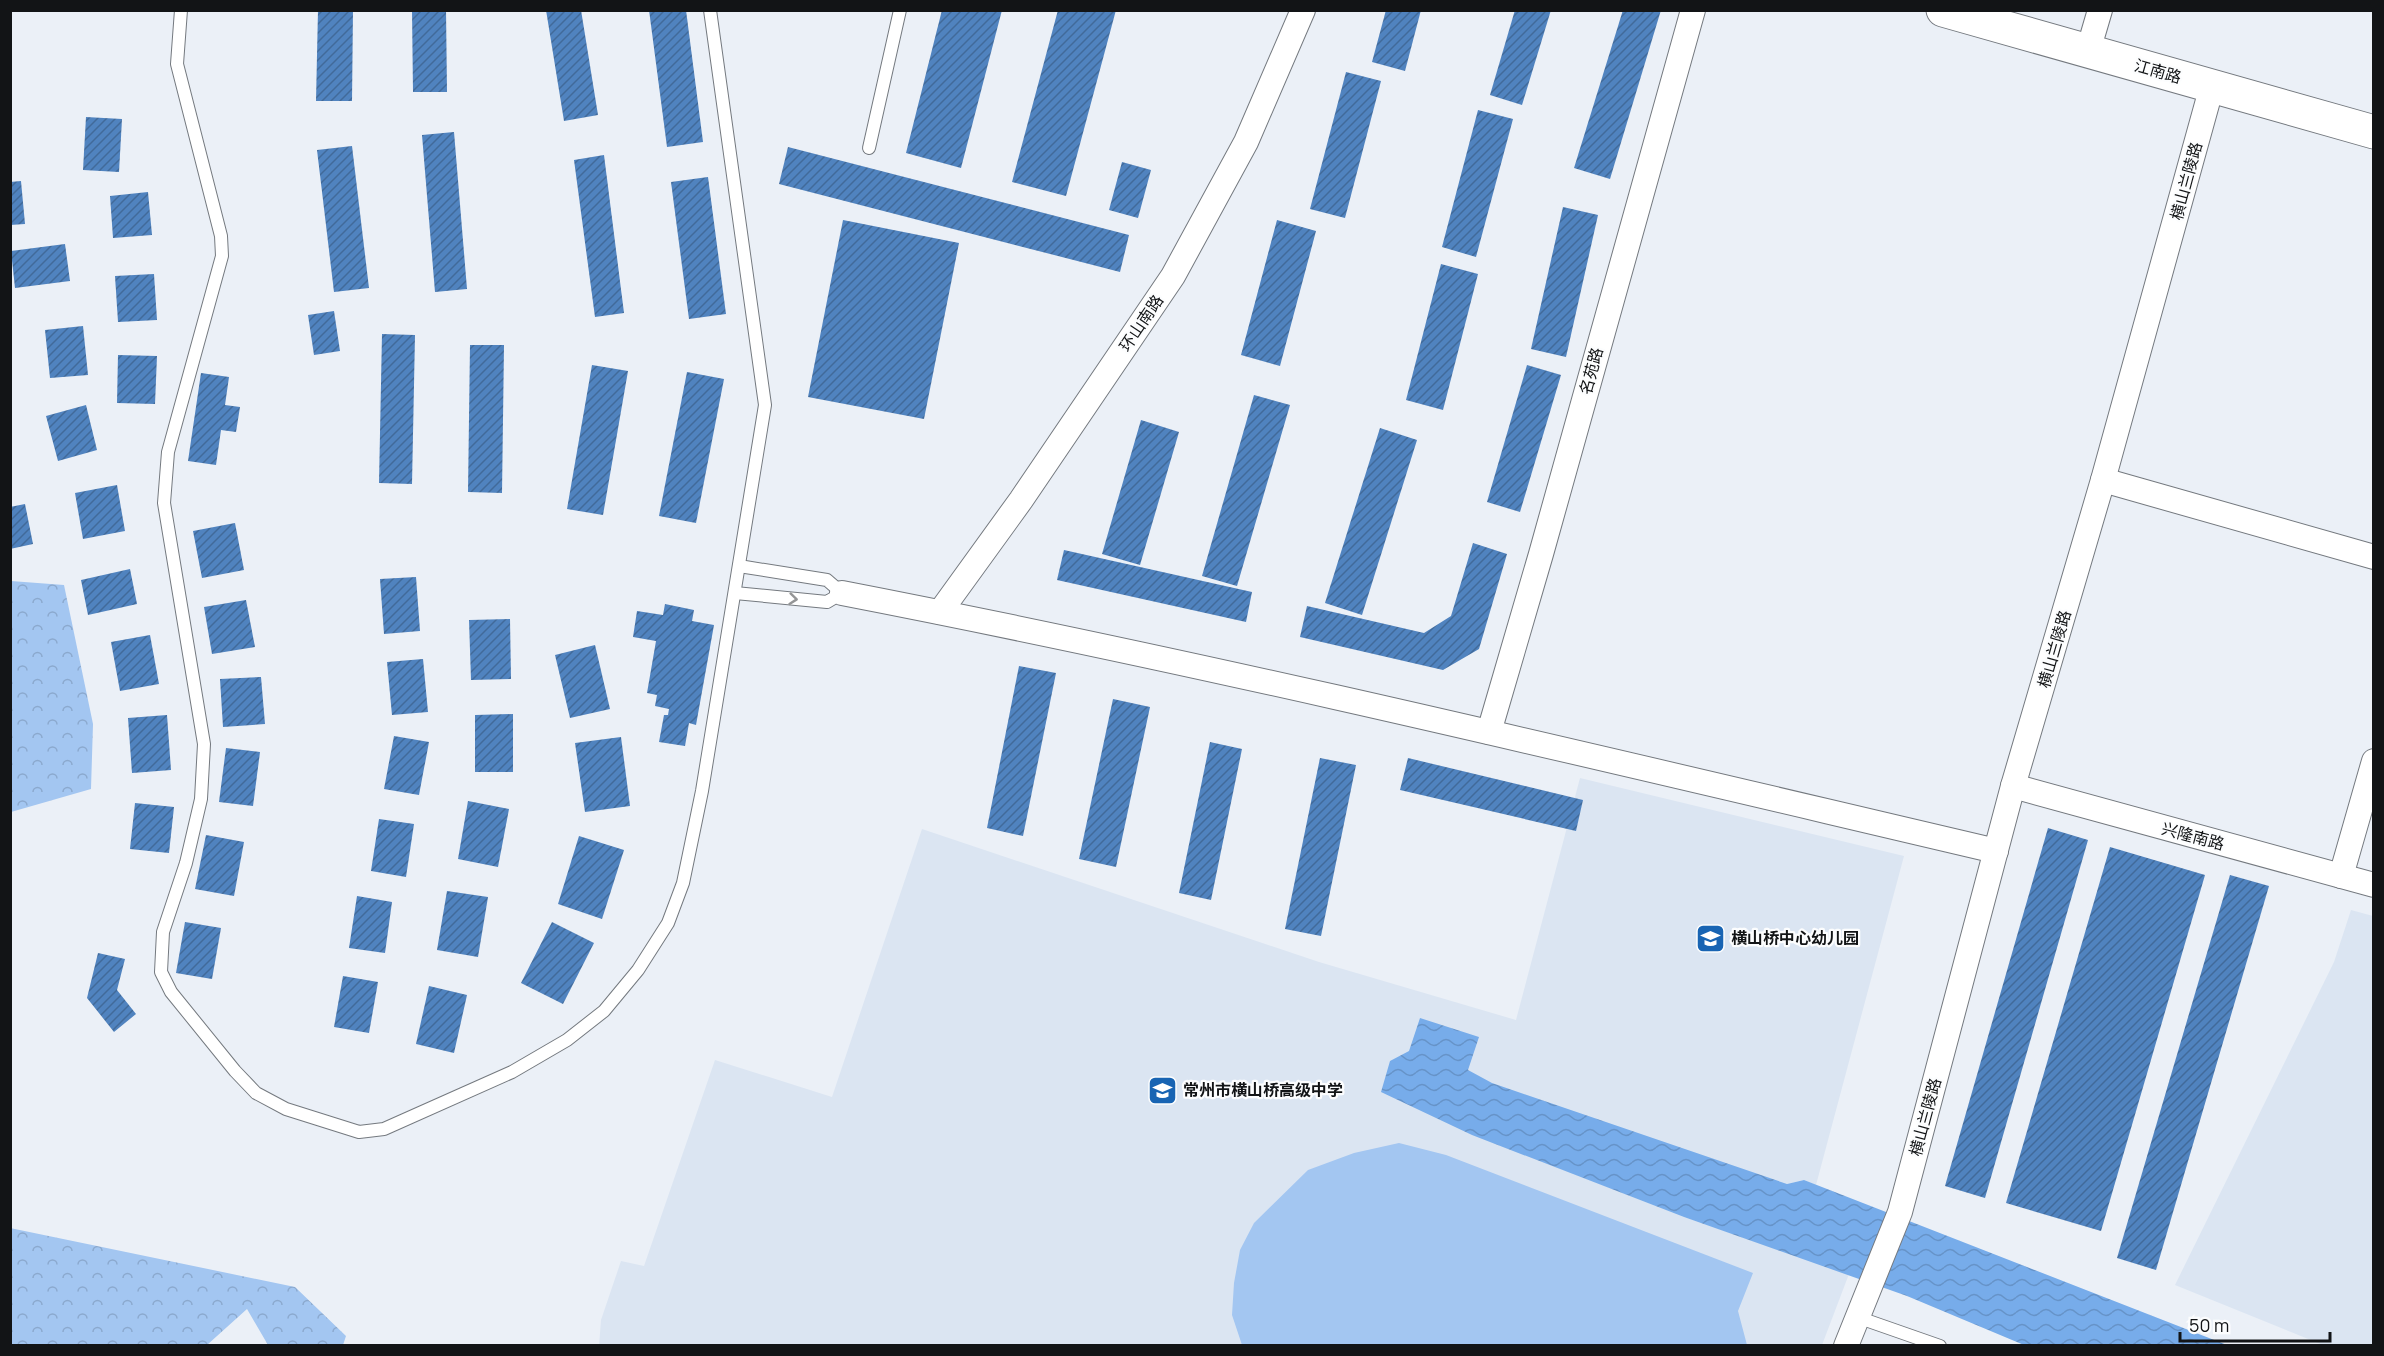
<svg xmlns="http://www.w3.org/2000/svg" width="2384" height="1356" viewBox="0 0 2384 1356" font-family="Manrope,'Noto Sans SC',sans-serif">
	<defs>
		<pattern id="forest-crowns" width="20" height="18" patternUnits="userSpaceOnUse" patternTransform="scale(1.5)"><rect width="20" height="18" fill="#a3c6f1"/><path d="M2 6a3 3 0 1 1 6 0M12 15a3 3 0 1 1 6 0" fill="none" stroke="#8ba9ce"/></pattern>
		<pattern id="water-waves" width="16" height="10" patternUnits="userSpaceOnUse" patternTransform="scale(1.5)"><rect width="16" height="10" fill="#77acea"/><path d="M0 5q4-4 8 0t8 0" fill="none" stroke="#6693c8"/></pattern>
		<pattern id="building-hatch" width="6" height="6" patternUnits="userSpaceOnUse" patternTransform="scale(1.5)"><rect width="6" height="6" fill="#5083bf"/><path d="M-1 1l2-2M0 6l6-6M5 7l2-2" fill="none" stroke="#416a9a"/></pattern>
	</defs>
	<rect width="100%" height="100%" fill="#ebf0f7"/>
	<g fill="#dbe5f2">
		<path d="M1580 778 1904 856 1816 1185 1804 1180 1787 1184 1472 1134 1684 1217 1849 1274 1822 1345 599 1346 601 1320 621 1261 644 1266 715 1060 832 1097 922 829 1319 962 1516 1020Z"/>
		<path d="M2351 910 2373 916V1345H2323L2175 1285 2334 962Z"/>
	</g>
	<path fill="#a3c6f1" d="M1399 1143 1446 1155 1753 1273 1738 1311 1747 1345H1242L1232 1315 1234 1283 1240 1250 1254 1223 1308 1170 1354 1153Z"/>
	<g fill="url(#forest-crowns)">
		<path d="M11 581 64 585 93 724 91 789 11 812Z"/>
		<path d="M10 1228 295 1287 346 1336 343 1345H268L247 1309 207 1345H11Z"/>
	</g>
	<path fill="url(#water-waves)" d="M1420 1018 1479 1037 1468 1070 1492 1083 1787 1184 1804 1180 2227 1345H2024L1907 1296 1684 1217 1472 1135 1381 1092 1390 1061 1409 1051Z"/>
	<g fill="url(#building-hatch)">
		<path d="M318 10H353L352 101H316Z"/>
		<path d="M412 10H446L447 92H413Z"/>
		<path d="M546 10H581L598 115 564 121Z"/>
		<path d="M649 10H686L703 142 667 147Z"/>
		<path d="M942 10H1002L961 168 906 153Z"/>
		<path d="M1058 10H1116L1066 196 1012 182Z"/>
		<path d="M1386 10H1421L1405 71 1372 62Z"/>
		<path d="M1515 10H1551L1522 105 1490 95Z"/>
		<path d="M1623 10H1661L1610 179 1574 168Z"/>
		<path d="M1346 72 1381 81 1345 218 1310 209Z"/>
		<path d="M1478 110 1513 119 1476 257 1442 247Z"/>
		<path d="M86 117 122 119 119 172 83 170Z"/>
		<path d="M454 132 467 289 435 292 422 135Z"/>
		<path d="M352 146 369 288 334 292 317 150Z"/>
		<path d="M788 147 1129 235 1120 272 779 184Z"/>
		<path d="M604 155 624 313 595 317 574 160Z"/>
		<path d="M1122 162 1151 170 1138 218 1109 210Z"/>
		<path d="M708 177 726 314 689 319 671 182Z"/>
		<path d="M21 181 25 224 10 225V182Z"/>
		<path d="M148 192 152 235 113 238 110 196Z"/>
		<path d="M1563 207 1598 215 1566 357 1531 349Z"/>
		<path d="M843 220 959 243 924 419 808 397Z"/>
		<path d="M1277 220 1316 231 1280 366 1241 355Z"/>
		<path d="M65 244 70 281 15 288 11 251Z"/>
		<path d="M1441 264 1478 274 1443 410 1406 400Z"/>
		<path d="M154 274 157 320 118 322 115 276Z"/>
		<path d="M334 311 340 351 314 355 308 315Z"/>
		<path d="M83 326 88 375 50 378 45 330Z"/>
		<path d="M382 334 415 335 412 484 379 483Z"/>
		<path d="M470 345H504L502 493 468 492Z"/>
		<path d="M118 355 157 356 155 404 117 403Z"/>
		<path d="M592 365 628 371 603 515 567 509Z"/>
		<path d="M1527 365 1561 375 1520 512 1487 502Z"/>
		<path d="M687 372 724 379 696 523 659 516Z"/>
		<path d="M201 373 229 377 225 405 240 407 236 432 221 430 216 465 188 461Z"/>
		<path d="M1254 395 1290 405 1237 586 1202 576Z"/>
		<path d="M86 405 97 450 58 461 46 416Z"/>
		<path d="M1141 420 1179 432 1140 565 1102 554Z"/>
		<path d="M1380 428 1417 440 1362 615 1325 603Z"/>
		<path d="M117 485 125 531 83 539 75 493Z"/>
		<path d="M25 504 33 544 10 549V507Z"/>
		<path d="M235 523 244 570 202 578 193 531Z"/>
		<path d="M1473 543 1507 554 1479 649 1443 670 1300 637 1307 606 1424 633 1451 616Z"/>
		<path d="M1064 550 1252 592 1246 622 1057 580Z"/>
		<path d="M130 569 137 604 88 615 81 580Z"/>
		<path d="M416 577 420 631 384 634 380 579Z"/>
		<path d="M246 600 255 647 212 654 204 607Z"/>
		<path d="M665 604 694 610 692 621 714 625 696 725 689 723 685 746 659 742 664 715H668L669 709 655 706 657 695 647 693 656 641 633 637 637 611 663 615Z"/>
		<path d="M510 619 511 679 471 680 469 620Z"/>
		<path d="M150 635 159 684 120 691 111 642Z"/>
		<path d="M595 645 610 709 570 718 555 655Z"/>
		<path d="M423 659 428 712 392 715 387 662Z"/>
		<path d="M1019 666 1056 673 1023 836 987 828Z"/>
		<path d="M261 677 265 724 223 727 220 679Z"/>
		<path d="M1113 699 1150 707 1116 867 1079 859Z"/>
		<path d="M513 714V772H475V715Z"/>
		<path d="M167 715 171 770 132 773 128 718Z"/>
		<path d="M394 736 429 742 419 795 384 789Z"/>
		<path d="M621 737 630 806 585 812 575 743Z"/>
		<path d="M1210 742 1242 749 1211 900 1179 893Z"/>
		<path d="M226 748 260 752 253 806 219 802Z"/>
		<path d="M1320 758 1356 765 1321 936 1285 929Z"/>
		<path d="M1408 758 1583 800 1576 831 1400 790Z"/>
		<path d="M468 801 509 809 498 867 458 859Z"/>
		<path d="M135 803 174 807 169 853 130 849Z"/>
		<path d="M379 819 414 824 406 877 371 871Z"/>
		<path d="M2048 828 2088 840 1985 1198 1945 1186Z"/>
		<path d="M206 835 244 842 234 896 195 889Z"/>
		<path d="M579 836 624 850 602 919 558 904Z"/>
		<path d="M2110 847 2205 875 2101 1231 2006 1203Z"/>
		<path d="M2230 875 2269 886 2156 1270 2117 1258Z"/>
		<path d="M447 891 488 897 478 957 437 950Z"/>
		<path d="M357 896 392 902 385 953 349 948Z"/>
		<path d="M185 922 221 928 212 979 176 973Z"/>
		<path d="M552 922 594 943 563 1004 521 983Z"/>
		<path d="M98 953 125 959 117 990 136 1014 114 1032 87 998Z"/>
		<path d="M343 976 378 982 369 1033 334 1027Z"/>
		<path d="M429 986 467 995 454 1053 416 1044Z"/>
	</g>
	<g fill="none" stroke-linecap="round" stroke-linejoin="round">
		<defs>
			<g id="lane">
				<path d="M181 10 177 64 221 236 222 256 168 452 164 503 204 744 201 799 186 863 163 932 161 972 171 992 235 1071 256 1093 286 1109 359 1132 384 1129 512 1072 567 1040 604 1011 638 970 668 923 683 883 702 791 765 405 710 10"/>
				<path d="M869 148 900 10"/>
				<path d="M735 593 827 602 842 593 827 580 739 566"/>
				<path d="M1857 1317 1940 1346"/>
			</g>
			<g id="street">
				<path d="M2088 51 2100 10"/>
				<path d="M2103 480 2374 557"/>
				<path d="M842 593C1229 668 1612 761 1996 851"/>
				<path d="M940 612 1021 500 1173 276 1246 142 1303 10"/>
				<path d="M1489 732 1541 554 1693 10"/>
				<path d="M2013 786 2374 885"/>
				<path d="M2341 876 2374 761"/>
				<path d="M1846 1346 1900 1212 2013 786 2103 480 2212 86"/>
			</g>
			<path id="secondary" d="M1943 10 2374 132"/>
		</defs>
		<use href="#lane" stroke="#74797f" stroke-width="14"/>
		<use href="#street" stroke="#74797f" stroke-width="26"/>
		<use href="#secondary" stroke="#74797f" stroke-width="35"/>
		<use href="#lane" stroke="#fff" stroke-width="12"/>
		<use href="#street" stroke="#fff" stroke-width="24"/>
		<use href="#secondary" stroke="#fff" stroke-width="33"/>
	</g>
	<defs><path id="oneway-chevron" d="M-2-3.5L2.5 0L-2 3.5" fill="none" stroke-width="1.6" stroke-linecap="round" stroke-linejoin="round" transform="scale(1.5)"/></defs>
	<use stroke="#949596" href="#oneway-chevron" transform="translate(793 599) rotate(6)"/>
	<defs>
		<symbol id="school-square" viewBox="-11 -11 22 22"><rect x="-9" y="-9" width="18" height="18" rx="4" fill="#1864b3" stroke="#fcfdfe"/><path d="M0-5L7-2L0 1L-7-2ZM-4 1L0 2.5L4 1V4Q0 6-4 4Z" fill="#fff"/></symbol>
	</defs>
	<g fill-rule="evenodd">
		<use href="#school-square" x="1694" y="922" width="33" height="33"/>
		<use href="#school-square" x="1146" y="1074" width="33" height="33"/>
	</g>
	<g text-anchor="middle" dominant-baseline="central" stroke-width="4.5" stroke-linejoin="round" paint-order="stroke">
		<g font-size="16" fill="#121416" stroke="#fcfdfe">
			<text transform="translate(2158 71) rotate(16)">江南路</text>
			<text transform="translate(2186 181) rotate(-75)">横山兰陵路</text>
			<text transform="translate(1141 323) rotate(-56)">环山南路</text>
			<text transform="translate(1591 371) rotate(-75)">名苑路</text>
			<text transform="translate(2054 649) rotate(-74)">横山兰陵路</text>
			<text transform="translate(2193 836) rotate(15)">兴隆南路</text>
			<text transform="translate(1925 1117) rotate(-75)">横山兰陵路</text>
		</g>
		<g font-size="16" font-weight="bold" fill="#121416" stroke="#fcfdfe" text-anchor="start">
			<text x="1731" y="938">横山桥中心幼儿园</text>
			<text x="1183" y="1090">常州市横山桥高级中学</text>
		</g>
	</g>
	<rect width="2384" height="1356" fill="none" stroke="#121416" stroke-width="24"/>
	<path d="M2180 1332v9h150v-9" fill="none" stroke="#121416" stroke-width="3"/>
	<text x="2189" y="1332" font-size="18" fill="#121416" stroke="#fcfdfe" stroke-width="4.5" paint-order="stroke">50 m</text>
</svg>
